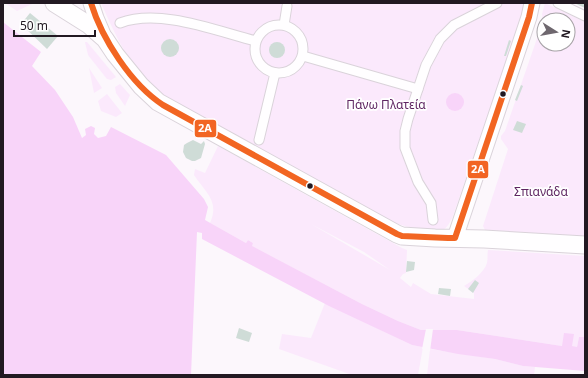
<svg xmlns="http://www.w3.org/2000/svg" width="588" height="378" viewBox="0 0 588 378" font-family="'Noto Sans',sans-serif">
	<rect width="100%" height="100%" fill="#fcf7fc"/>
	<g fill="#fbe9fc" fill-rule="evenodd">
		<path d="M5 3H30L32 4 17 11Z"/>
		<path d="M101 3H526L453 216C451 220 448 227 444 229 432 233 401 226 390 221L167 98C132 73 118 41 101 3Z"/>
		<path d="M545 3 585 22V238L486 232 483 226 508 149 501 139V136L505 131 543 21 542 14ZM544 20H568V44H544Z"/>
		<path d="M85 42H87L116 77 111 80 107 79 88 55Z"/>
		<path d="M89 68 102 88 94 93Z"/>
		<path d="M120 84 130 95 125 106 116 93 115 87Z"/>
		<path d="M107 94 122 113 116 117 101 111 98 101Z"/>
		<path d="M218 146 402 248 407 250 406 273 403 274 400 278 411 287 413 283 431 294 474 299V293L464 286C472 281 484 273 487 263 488 259 487 254 488 250L585 256V337H579L577 347 562 346 457 330H421L398 321 362 304 251 246 253 243 248 240 246 243 210 223C220 201 205 192 194 175L195 169 205 173ZM311 224 364 252 390 270Z"/>
		<path d="M325 303 412 345 423 347 418 375H352L279 349 282 334 311 338Z"/>
		<path d="M430 349 495 359 523 366 535 367 534 375H427Z"/>
	</g>
	<g fill="#f8d4f9">
		<path d="M3 22 41 52 32 66 55 90 73 117 82 138 86 135 85 129 91 126 95 128 94 134 98 138 106 136 111 127 166 155 204 199 208 207 205 220 246 243 248 240 253 243 252 246 362 304 398 321 421 330H457L562 346 564 333 574 334 572 346 577 347 579 337H585V371L523 366 495 359 458 354 412 345 329 306 202 239V233L197 232 191 375H3Z"/>
		<circle cx="455" cy="102" r="9"/>
	</g>
	<path fill="#fcf7fc" d="M426 329H433L430 351 422 349Z"/>
	<g fill="#cfdcd7">
		<path d="M574 3H585V8Z"/>
		<path d="M30 13 58 36 47 49 21 24Z"/>
		<circle cx="170" cy="48" r="9"/>
		<path d="M509 40 511 41 506 56H504Z"/>
		<circle cx="277" cy="50" r="8"/>
		<path d="M521 85 523 86 517 101 515 100Z"/>
		<path d="M517 121 526 124 522 133 513 130Z"/>
		<path d="M193 140 201 144 204 141 205 144 201 158 195 161H192L186 158 183 152 184 145 187 143Z"/>
		<path d="M407 261 415 262 414 270 406 272Z"/>
		<path d="M475 280 479 283 473 293 468 289Z"/>
		<path d="M439 288 451 289 450 296 438 294Z"/>
		<path d="M239 328 252 333 249 342 236 338Z"/>
	</g>
	<g fill="none" stroke-linecap="round" stroke-linejoin="round">
		<defs>
			<g id="pedestrian">
				<path d="M558 3 585 16"/>
				<path d="M120 23C160 8 216 31 256 41"/>
				<circle cx="279" cy="49" r="24"/>
				<path d="M284 25 287 6"/>
				<path d="M303 56 418 89"/>
				<path d="M259 140 275 73"/>
				<path d="M433 220 431 203 418 182 405 148V131L408 119 426 65 440 39 454 25 497 3"/>
			</g>
			<g id="tertiary">
				<path d="M91 3 96 18 105 39"/>
				<path d="M455 238 529 17 532 3"/>
			</g>
			<path id="secondary" d="M54 3 89 25 105 39 115 54 141 86 158 102 397 234 402 236 435 238 484 239 585 245"/>
		</defs>
		<use href="#pedestrian" stroke="#dad3da" stroke-width="11"/>
		<use href="#tertiary" stroke="#dad3da" stroke-width="17"/>
		<use href="#secondary" stroke="#dad3da" stroke-width="19"/>
		<use href="#pedestrian" stroke="#fffeff" stroke-width="9"/>
		<use href="#tertiary" stroke="#fffeff" stroke-width="15"/>
		<use href="#secondary" stroke="#fffeff" stroke-width="17"/>
		<defs>
			<path id="bus-1" d="M91 3C102 39 131 84 163 105L397 234 402 236 448 238H455L529 17 532 3"/>
		</defs>
		<use href="#bus-1" stroke="#fff" stroke-width="9"/>
		<use href="#bus-1" stroke="#f26522" stroke-width="6"/>
	</g>
	<g fill="#221922" stroke="#fff" stroke-width="1.5">
		<circle cx="503" cy="94" r="3.5"/>
		<circle cx="310" cy="186" r="3.5"/>
	</g>
	<g text-anchor="middle" dominant-baseline="central" stroke-width="3.5" stroke-linejoin="round" paint-order="stroke">
		<g font-size="12" fill="#5f2662" stroke="#fff">
			<text x="386" y="104">Πάνω Πλατεία</text>
			<text x="541" y="191">Σπιανάδα</text>
		</g>
	</g>
	<g stroke="#fff" stroke-width="1.5">
		<rect x="194" y="119" width="23" height="19" rx="4" fill="#f26522"/>
		<rect x="467" y="160" width="22" height="19" rx="4" fill="#f26522"/>
	</g>
	<g font-size="11" text-anchor="middle" font-weight="bold" fill="#fff">
		<text x="205" y="132">2Α</text>
		<text x="478" y="173">2Α</text>
	</g>
	<rect width="588" height="378" fill="none" stroke="#221922" stroke-width="8"/>
	<g transform="translate(556 32) rotate(101)"><circle r="19" fill="#ffffff" stroke="#a7a3a7"/>
	<path d="M0-3L7 15L0 10L-7 15Z" fill="#6e676e"/>
	<text y="-6" font-size="11" font-weight="bold" text-anchor="middle" fill="#221922">N</text>
	</g>
	<path d="M14 30v6h81v-6" fill="none" stroke="#221922" stroke-width="2"/>
	<text x="20" y="30" font-size="12" fill="#221922" stroke="#ffffff" stroke-width="3" paint-order="stroke">50 m</text>
</svg>
